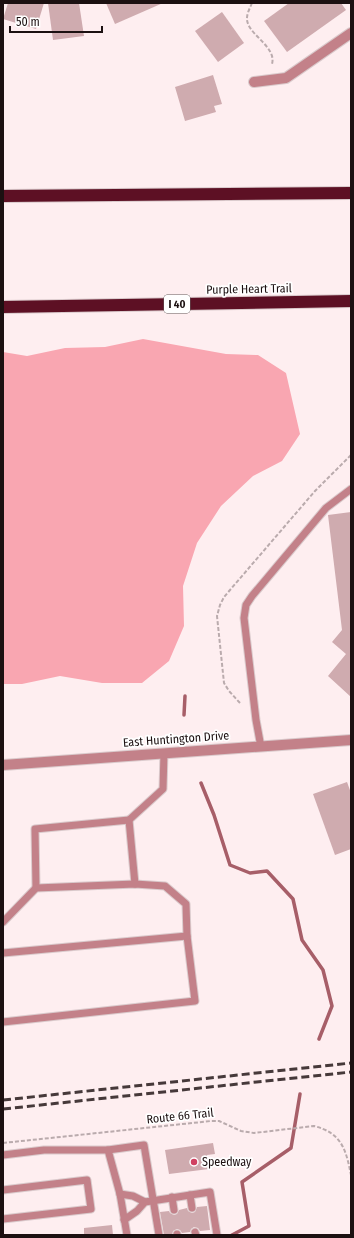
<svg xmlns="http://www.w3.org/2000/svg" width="354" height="1238" viewBox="0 0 354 1238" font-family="'Fira Sans Condensed',sans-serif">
	<rect width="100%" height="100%" fill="#feeef0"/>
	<path fill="#f9a6b1" d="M143 339 226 354 258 355 286 373 300 434 282 461 253 476 221 506 197 543 183 586 184 626 169 661 142 683H102L60 676 22 684H3V352L27 356 65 348 105 347Z"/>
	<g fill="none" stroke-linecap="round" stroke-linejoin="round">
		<g stroke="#a75e68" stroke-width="3.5">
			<path d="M184 715 185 696"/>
			<path d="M201 783 214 815 230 865 250 873 267 871 293 899 302 940 323 970 332 1006 319 1039"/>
			<path d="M232 1235 249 1226 242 1182 291 1148 300 1094"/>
		</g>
	</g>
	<g fill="#cfabaf">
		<path d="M8 3H44L36 29 3 19Z"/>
		<path d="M48 3H79L84 36 53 40Z"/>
		<path d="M106 3H163L115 24Z"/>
		<path d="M289 3H341L346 10 287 52 264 21Z"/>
		<path d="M222 12 244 43 218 62 195 31Z"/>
		<path d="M213 75 222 104 214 106 216 112 185 121 175 87Z"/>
		<path d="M351 512V697L328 676 346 654 332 642 342 630 328 515Z"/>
		<path d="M347 782 351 793V849L335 855 313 794Z"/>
		<path d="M213 1143 215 1154 207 1155 209 1169 169 1174 165 1150Z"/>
		<path d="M207 1206 210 1230 200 1231 198 1228 194 1227 191 1229 190 1232 182 1233 180 1230 177 1229 173 1231 172 1235H164L160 1212 169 1211 170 1213 174 1215 177 1214 179 1210 187 1208 188 1211 192 1213 195 1212 197 1207Z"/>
		<path d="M112 1225 113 1235H84V1228Z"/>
	</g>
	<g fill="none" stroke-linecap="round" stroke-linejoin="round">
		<defs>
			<g id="service">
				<path d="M261 747 256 720 244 618 246 605 252 596 326 508 351 489"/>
				<path d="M135 884 129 820 163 789 164 753"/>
				<path d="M36 888 35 829 129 820"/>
				<path d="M3 922 36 888 135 884 165 886 186 904 187 936 195 1001 3 1022"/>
				<path d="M3 953 187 936"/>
				<path d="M108 1150 144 1145 159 1235"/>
				<path d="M3 1155 44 1150H108L120 1194 127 1235"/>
				<path d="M3 1190 87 1180 91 1209 3 1219"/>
				<path d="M120 1194 133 1196 145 1202"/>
				<path d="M190 1195 192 1208"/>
				<path d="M172 1197 174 1210"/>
				<path d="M124 1220 137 1211 145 1202 210 1192 217 1235"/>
				<path d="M195 1232 196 1235"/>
				<path d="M177 1234V1235"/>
			</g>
			<path id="minor" d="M254 82 286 78 351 33"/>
			<path id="tertiary" d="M3 765 351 740"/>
			<g id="motorway">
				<path d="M3 196 351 193"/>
				<path d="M3 307 351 301"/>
			</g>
		</defs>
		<use href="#service" stroke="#dacacc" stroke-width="9"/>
		<use href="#minor" stroke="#dacacc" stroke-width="12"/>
		<use href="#tertiary" stroke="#dacacc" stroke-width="12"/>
		<use href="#motorway" stroke="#dacacc" stroke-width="14"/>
		<g stroke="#baabad" stroke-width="2" stroke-dasharray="4 2" stroke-linecap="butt">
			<path d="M252 3C250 8 247 13 247 18 246 34 277 46 272 64"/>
			<path d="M240 703 229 691 224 683 217 616 220 605 224 597 315 491 351 455"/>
			<path d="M3 1143 211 1121H219L241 1131 254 1133 314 1126C342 1133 346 1150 351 1175"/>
		</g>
		<use href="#service" stroke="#c38189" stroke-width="7"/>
		<use href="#minor" stroke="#c38189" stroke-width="10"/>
		<use href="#tertiary" stroke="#c38189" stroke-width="10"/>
		<use href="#motorway" stroke="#5d1024" stroke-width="12"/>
		<g stroke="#46393a" stroke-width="3" stroke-dasharray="8 4" stroke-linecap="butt">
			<path d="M3 1100 351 1063"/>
			<path d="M3 1109 351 1072"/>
		</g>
	</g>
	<circle fill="#d04161" stroke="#fff" stroke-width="1.5" cx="194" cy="1162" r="4"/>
	<g text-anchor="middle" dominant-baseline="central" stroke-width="3.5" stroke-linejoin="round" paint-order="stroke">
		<rect fill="#fff" stroke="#605858" stroke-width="1" x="164" y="295" width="26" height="18" rx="3"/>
		<g font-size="11" font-weight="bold" fill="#1c1011">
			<text x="177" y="304">I 40</text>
		</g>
		<g font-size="12" fill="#1c1011" stroke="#fff">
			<text transform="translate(249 289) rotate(-1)">Purple Heart Trail</text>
			<text transform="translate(176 739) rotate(-4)">East Huntington Drive</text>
			<text transform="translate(180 1116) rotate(-6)">Route 66 Trail</text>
		</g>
		<g font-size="12" fill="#1c1011" stroke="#fff" text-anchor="start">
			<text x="202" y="1162">Speedway</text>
		</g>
	</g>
	<rect width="354" height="1238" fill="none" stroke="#1c1011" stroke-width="8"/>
	<path d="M10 26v6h92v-6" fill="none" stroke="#1c1011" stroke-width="2"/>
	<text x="16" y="26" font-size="12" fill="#1c1011" stroke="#ffffff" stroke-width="3" paint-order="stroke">50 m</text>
</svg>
